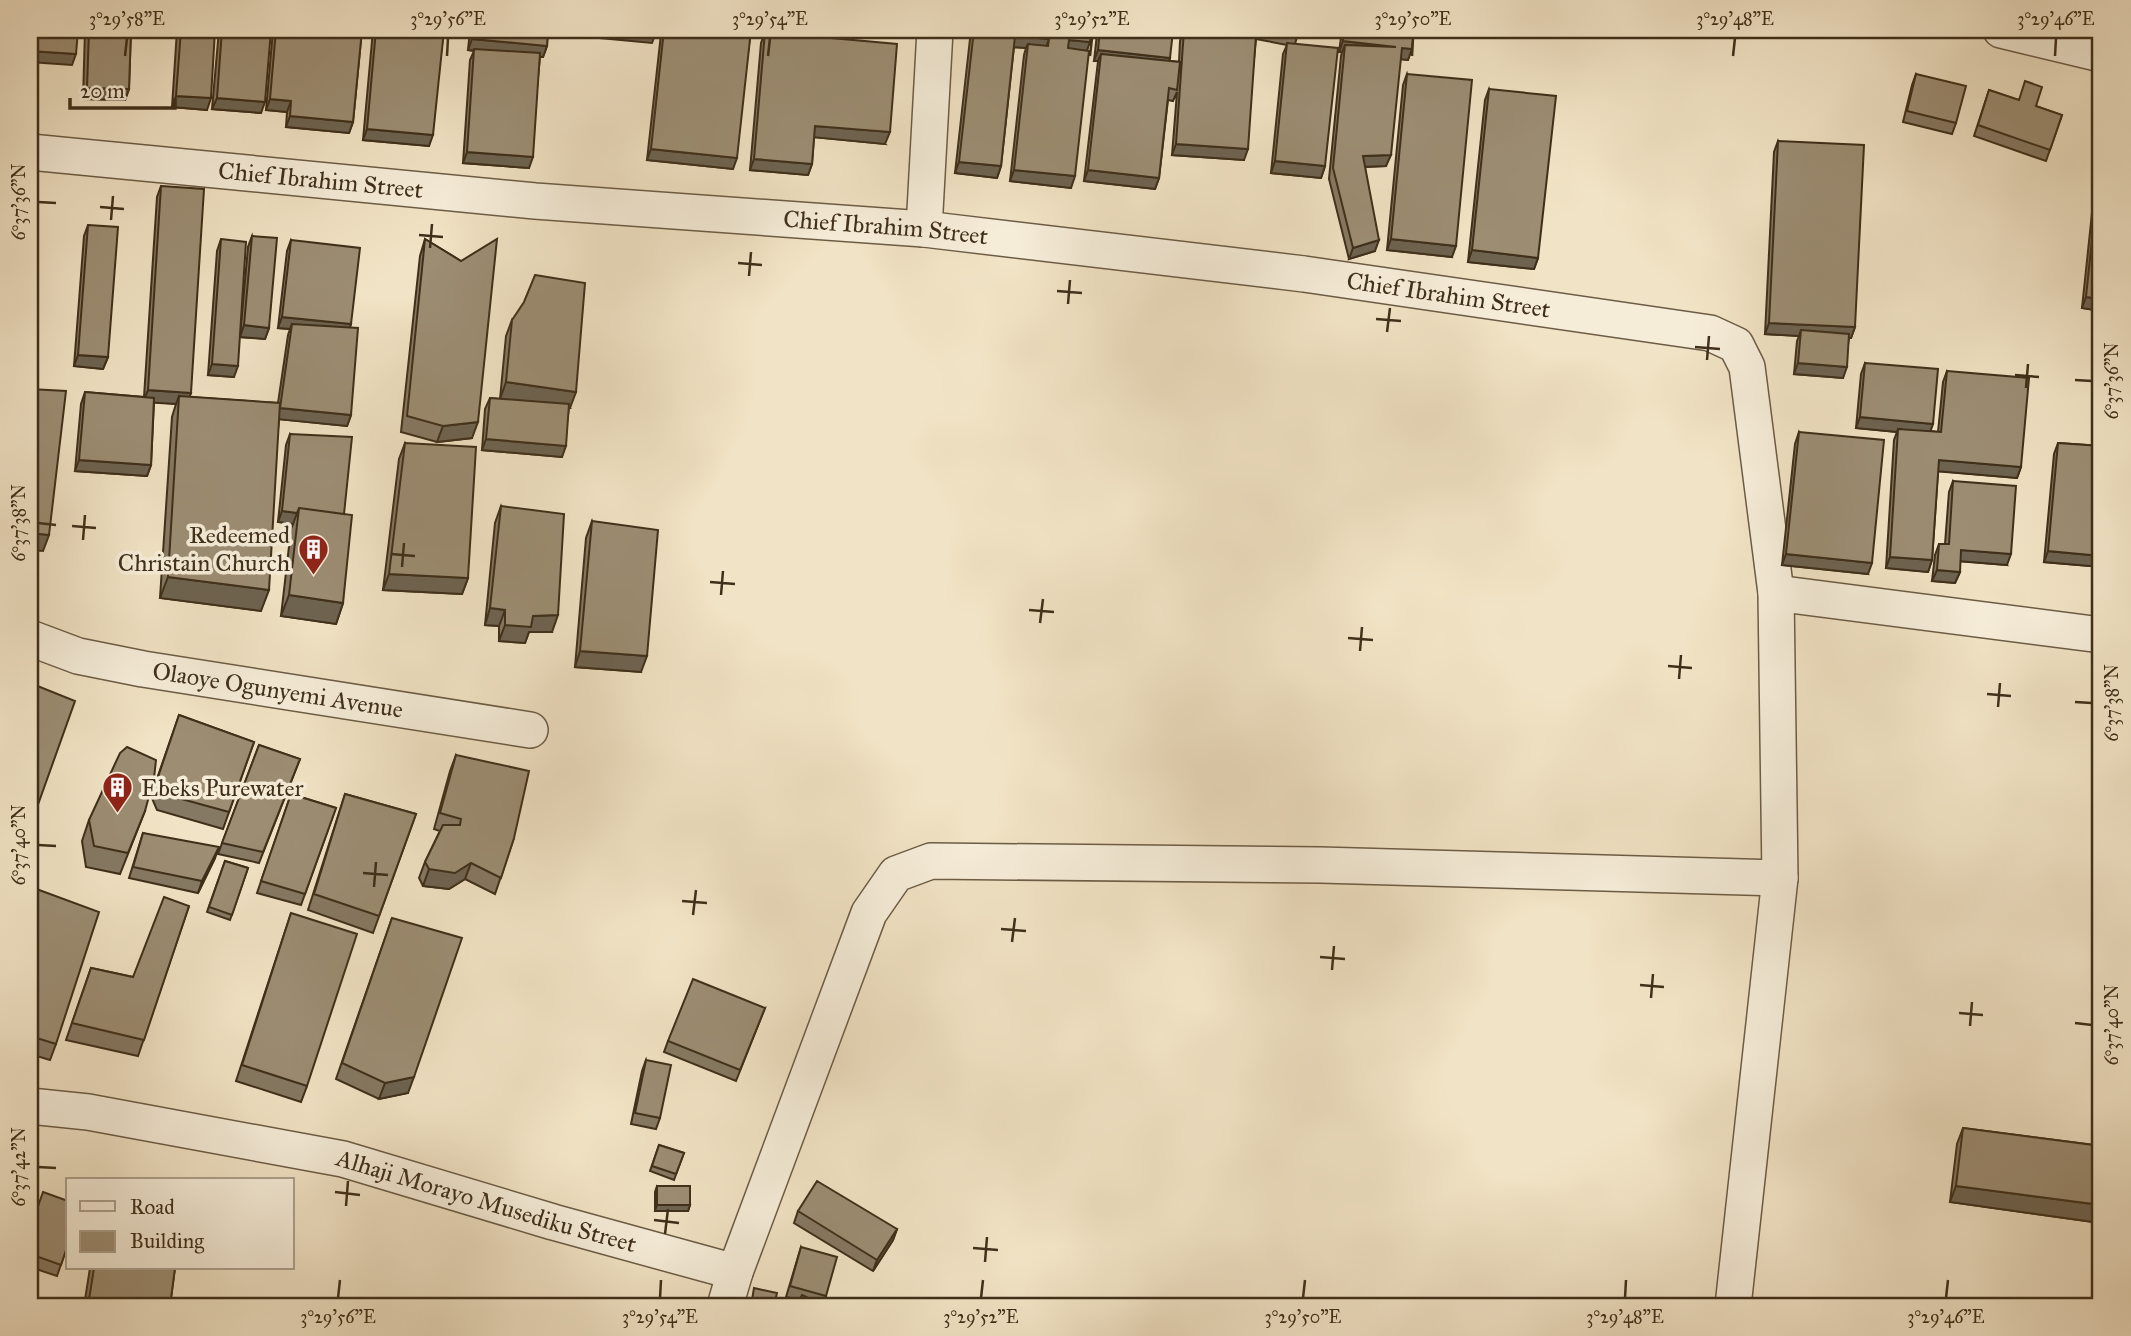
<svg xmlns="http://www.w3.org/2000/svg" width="2131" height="1336" viewBox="0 0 2131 1336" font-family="'IM FELL Great Primer',serif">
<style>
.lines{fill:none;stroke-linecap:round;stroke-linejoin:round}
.minor-casing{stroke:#6c5c45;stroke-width:38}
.minor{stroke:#f6edd9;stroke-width:35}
.wall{fill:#867963;stroke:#3f2f1a;stroke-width:2}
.shaded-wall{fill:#6d6350;stroke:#3f2f1a;stroke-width:2}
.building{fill:#9c8d73;stroke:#3f2f1a;stroke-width:2}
.ticks{fill:none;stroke:#3f2f1a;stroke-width:2.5}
.labels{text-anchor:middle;stroke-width:7;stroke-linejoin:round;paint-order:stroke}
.street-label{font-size:24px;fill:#3f2f1a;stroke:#f6edd9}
.poi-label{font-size:24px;fill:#3f2f1a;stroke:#f6edd9;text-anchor:end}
.neatline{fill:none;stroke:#3f2f1a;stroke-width:2.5}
.ticks-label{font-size:18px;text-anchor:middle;fill:#3f2f1a}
</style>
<rect width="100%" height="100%" fill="#f1e3c5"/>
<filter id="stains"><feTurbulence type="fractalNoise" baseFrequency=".00286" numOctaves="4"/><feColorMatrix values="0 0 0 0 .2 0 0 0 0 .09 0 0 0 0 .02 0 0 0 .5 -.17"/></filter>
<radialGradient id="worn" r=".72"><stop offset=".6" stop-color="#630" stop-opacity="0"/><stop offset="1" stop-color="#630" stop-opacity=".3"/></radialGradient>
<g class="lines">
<defs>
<g id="minor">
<path d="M2001,30L2101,54"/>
<path id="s1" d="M30,152L535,201L924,229L1304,274L1710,333L1736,345L1747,367L1776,593L1780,878L1733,1306"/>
<path d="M924,229L935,30"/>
<path d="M1776,593L2101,635"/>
<path id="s2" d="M30,638L78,656L143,669L530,730"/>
<path id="s3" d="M30,1106L88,1112L343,1159L553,1222L735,1272"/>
<path d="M725,1306L735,1272L869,913L896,874L931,861L1320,865L1780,878"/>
</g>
</defs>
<use href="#minor" class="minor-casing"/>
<use href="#minor" class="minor"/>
</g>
<path class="wall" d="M85,30H131L129,89L125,100L83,99Z
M177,30H215L207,110L172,107Z
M219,30H271L261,113L212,109Z
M273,30H362L353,122L349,133L286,127L287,112L266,110Z
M373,30H444L429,146L363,140Z
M470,30H548L547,46L543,57H540L529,168L463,163L470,60L474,51L468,50Z
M662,30H751L733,169L647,160L661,34Z
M971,30H1091L1087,51L1071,188L1010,181L1024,55L1026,48L1014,47L1001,166L997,178L955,173Z
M1099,30H1162L1170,58L1169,61L1179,62L1180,41L1184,30L1208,32V30H1244L1243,34L1245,35L1246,30H1299L1295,44L1325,166L1321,178L1271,173L1283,54L1287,45L1256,39L1244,160L1172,155L1177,92L1173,101L1168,100L1159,178L1155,189L1084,181L1098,61H1094L1097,34Z
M1342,30H1414L1408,60L1400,59L1386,166L1365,167L1375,251L1349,259L1329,179L1341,56L1342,52H1339Z
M1459,30H1487L1485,35Z
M765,32L885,144L814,137L812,164L808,175L750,170L761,43Z
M1407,74L1452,257L1387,250L1403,85Z
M1916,74L1956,123L1952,134L1903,122L1912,85Z
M1489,89L1538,258L1534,269L1468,262L1485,100Z
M1989,90L2062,115L2046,161L1974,136Z
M1778,141L1855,327L1851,338H1849L1843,378L1794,374L1797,341L1799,336L1765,334L1774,152Z
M2098,183L2101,311L2082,308L2094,194Z
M161,186L191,393L189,397L278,403L288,335L290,329L278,328L287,251L291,240L351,324L350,327L351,415L347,426L279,419L261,611L160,598L172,417L176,404L154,402L151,465L147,476L75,471L81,404L85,392L144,397L157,197Z
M88,225L108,357L103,369L74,366L84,236Z
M252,236L269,328L265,339L240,337L248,247Z
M221,239L234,377L208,375L217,251Z
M425,239L461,261L472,438L437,442L401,432L420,256Z
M512,320L570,408H569L562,457L482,450L485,409L490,398L500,399L506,336Z
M1865,363L1930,431L1938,432L1943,382L1947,371L2021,467L2017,478L1938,471L1932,560L1928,572L1886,568L1894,440L1897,432L1856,428L1861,374Z
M1799,432L1868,574L1782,565L1795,444Z
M290,434L344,514L343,603L336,624L281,616L291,529L293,524L278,522L286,445Z
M405,443L468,578L462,594L383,590L399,459Z
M2058,443L2101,446V567L2044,562L2054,454Z
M1953,481L2007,565L1960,561V572L1955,583L1932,581L1935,555L1939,544H1945L1949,492Z
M501,506L552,632H529L525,643L499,641V626L485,625L495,523Z
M592,521L641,672L575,667L586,538Z
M179,715L254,742L223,829L157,810L151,796Z
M259,745L300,759L259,863L218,854Z
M456,755L514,838L495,894L465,879L449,889L423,886L419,878L425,862L440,831L434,829L450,771Z
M291,794L336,808L301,905L257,893Z
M345,794L416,814L373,933L308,910Z
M145,811L120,874L86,867L82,841L89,820Z
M143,833L215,858L198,893L129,878Z
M225,861L248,868L230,920L207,912Z
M30,890L56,1044L50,1060L30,1054Z
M189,906L138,1056L66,1040L91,968L133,977Z
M291,913L307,1086L301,1102L236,1081Z
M392,918L408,1093L379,1099L336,1079Z
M765,1008L736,1081L664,1052L668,1041Z
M646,1060L660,1118L656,1129L631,1124L642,1071Z
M1963,1128L2101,1146V1223L1950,1202L1957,1144Z
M659,1145L684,1153L674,1180L650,1171Z
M657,1186L690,1205L688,1211H655V1192Z
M798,1211L897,1229L893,1240L873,1271L794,1223Z
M30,1229L68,1244L57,1276L30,1267Z
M801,1247L826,1296L823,1305L786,1297Z
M90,1268H175L170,1306H84Z"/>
<path class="shaded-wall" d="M581,30H638L656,32L652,43L579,36Z
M1210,30H1244L1241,40L1207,37Z
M1015,36L1049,39L1045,50L1028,44L1026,48L1011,47Z
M472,39L547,46L543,57L468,50Z
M1069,40L1090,42L1086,53L1065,51Z
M1343,41L1396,47L1345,45L1342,52H1339Z
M1402,48L1412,49L1408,60L1398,59Z
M1098,50L1170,58L1166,69L1101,54L1098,61H1094Z
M30,51L76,54L72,65L30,62Z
M87,88L129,89L125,100L83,99Z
M176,96L211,98L207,110L172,107Z
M217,98L265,102L261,113L212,109Z
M270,99L291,101L287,112L266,110Z
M290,116L353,122L349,133L286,127Z
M815,126L890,132L885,144L811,137Z
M367,129L433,135L429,146L363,140Z
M1176,144L1248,149L1244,160L1172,155Z
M651,149L737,158L733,169L647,160Z
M467,152L533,157L529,168L463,163Z
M1391,155L1386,166L1359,167L1363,156Z
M754,159L812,164L808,175L750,170Z
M1275,161L1325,166L1321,178L1271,173Z
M959,162L1001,166L997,178L955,173Z
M1014,170L1075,176L1071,188L1010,181Z
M1088,170L1159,178L1155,189L1084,181Z
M1391,239L1456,246L1452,257L1387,250Z
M1379,240L1375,251L1349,259L1353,248Z
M1472,250L1538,258L1534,269L1468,262Z
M2086,297L2101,299V311L2082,308Z
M282,317L351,324L347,335L292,324L290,329L278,328Z
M1769,323L1855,327L1851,338L1801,336V330L1799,336L1765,334Z
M244,325L269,328L265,339L240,337Z
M78,355L108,357L103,369L74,366Z
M1798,363L1847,367L1843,378L1794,374Z
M212,364L238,366L234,377L208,375Z
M506,382L576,392L570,408L500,399Z
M148,390L191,393L187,404L179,396L176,404L143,402Z
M280,408L351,415L347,426L276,419Z
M1860,417L1933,424L1929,435L1898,429L1897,432L1856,428Z
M478,422L472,438L437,442L443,426Z
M486,439L566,446L562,457L482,450Z
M79,460L151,465L147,476L75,471Z
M1939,460L2021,467L2017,478L1935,471Z
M282,511L297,513L293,524L278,522Z
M30,533L49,535L43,551L30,550Z
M1961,550L2011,554L2007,565L1957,561Z
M2048,551L2101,556V567L2044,562Z
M1786,554L1872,563L1868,574L1782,565Z
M1890,557L1932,560L1928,572L1886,568Z
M1937,570L1960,572L1955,583L1932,581Z
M389,574L468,578L462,594L383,590Z
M168,577L269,590L261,611L160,598Z
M289,595L343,603L336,624L281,616Z
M490,608L505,610L499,626L485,625Z
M558,615L552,632H529L525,643L499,641L505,625L533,616Z
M580,651L647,656L641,672L575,667Z
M219,847L215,858L198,893L202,881Z
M471,863L465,879L449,889L423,886L429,869Z
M414,1077L408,1093L379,1099L385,1083Z
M1956,1186L2101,1205V1223L1950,1202Z
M657,1205H690L688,1211H655Z
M897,1229L893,1240L873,1271L877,1260Z"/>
<path class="building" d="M30,30H78L76,54L30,51Z
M89,30H131L129,89L87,88Z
M181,30H215L211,98L176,96Z
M222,30H271L265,102L217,98Z
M276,30H362L353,122L290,116L291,101L270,99Z
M376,30H444L433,135L367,129Z
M473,30H548L547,46L472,39Z
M638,30H657L656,32Z
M664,30H751L737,158L651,149Z
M974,30H1091L1090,42L1069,40L1068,48L1089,51L1075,176L1014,170L1028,44L1048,46L1049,39L1015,36L1001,166L959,162Z
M1100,30H1162L1173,31L1170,58L1098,50Z
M1184,30L1256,35L1248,149L1176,144Z
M1269,30H1299L1298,35Z
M1344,30H1414L1412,49L1402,48L1391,155L1363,156L1379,240L1353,248L1333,168L1345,45L1396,47L1343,41Z
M765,32L897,44L890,132L815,126L812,164L754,159Z
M1287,43L1338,48L1325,166L1275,161Z
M474,49L540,53L533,157L467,152Z
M1101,54L1180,62L1177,90L1169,88L1159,178L1088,170Z
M1407,74L1472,80L1456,246L1391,239Z
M1916,74L1966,86L1956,123L1907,111Z
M2025,81L2042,87L2036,106L2062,115L2050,150L1978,125L1989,90L2019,100Z
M1489,89L1556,96L1538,258L1472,250Z
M1778,141L1864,145L1855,327L1769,323Z
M2098,183H2101V299L2086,297Z
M161,186L204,189L191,393L148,390Z
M88,225L118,227L108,357L78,355Z
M252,236L277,238L269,328L244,325Z
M221,239L246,242L238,366L212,364Z
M425,239L461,261L497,239L478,422L443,426L407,416Z
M291,240L360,248L351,324L282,317Z
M535,275L585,283L576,392L506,382L512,320L524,302Z
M292,324L358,328L351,415L280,408Z
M1801,330L1849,334L1847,367L1798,363Z
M1865,363L1938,369L1933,424L1860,417Z
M1947,371L2029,378L2021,467L1939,460L1932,560L1890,557L1898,429L1941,432Z
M30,389L66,391L49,535L30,533Z
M85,392L154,398L151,465L79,460Z
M179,396L280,403L269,590L168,577Z
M490,398L569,404L566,446L486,439Z
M1799,432L1884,440L1872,563L1786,554Z
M290,434L352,437L344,514L299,508L297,513L282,511Z
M405,443L476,447L468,578L389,574Z
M2058,443L2101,446V556L2048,551Z
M1953,481L2016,486L2011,554L1961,550L1960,572L1937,570L1939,544H1949Z
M501,506L564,514L558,615L533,616L531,627L505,625V610L490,608Z
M299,508L352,515L343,603L289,595Z
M592,521L658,530L647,656L580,651Z
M30,683L75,701L30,827Z
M179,715L254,742L229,812L163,794L157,780Z
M259,745L300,759L263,852L222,843Z
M127,747L156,760L154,778L145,811L128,853L94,846L89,820L120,753Z
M456,755L529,771L514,838L501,878L471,863L455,873L429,869L425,862L443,825H460L461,819L440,813Z
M291,794L336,808L305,894L261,881Z
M345,794L416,814L379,916L314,894Z
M143,833L219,847L202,881L133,867Z
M225,861L248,868L232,915L209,907Z
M31,887L99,912L56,1044L30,1036V890Z
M164,897L189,906L144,1040L72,1023L91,968L133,977Z
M291,913L357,934L307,1086L242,1065Z
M392,918L462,938L414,1077L385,1083L342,1063Z
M693,979L765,1008L740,1070L668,1041Z
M646,1060L671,1065L660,1118L635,1113Z
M1963,1128L2101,1146V1205L1956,1186Z
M659,1145L684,1153L676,1174L652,1166Z
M817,1181L897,1229L877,1260L798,1211Z
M657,1186H690V1205H657Z
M43,1192L68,1201V1244L61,1265L30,1254V1229Z
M801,1247L837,1257L826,1296L790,1286Z
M94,1268H175L170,1306H88Z
M754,1288L777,1293L774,1306H751Z
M802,1295L825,1306H796Z
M974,1298L1036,1306H973Z"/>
<path class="ticks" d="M125,56L127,38M447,56L448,38M768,56L770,38M1090,56L1092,38M1412,56L1413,38M1733,56L1735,38M2055,56L2056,38M38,202L56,203M100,207L124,209M111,220L113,196M419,235L443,237M430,248L432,224M738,263L762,265M749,276L751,252M1057,291L1082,293M1068,304L1070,280M1376,319L1401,321M1387,332L1390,308M1695,347L1720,349M1707,360L1709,336M2015,375L2039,377M2075,380L2092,381M2026,388L2028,364M38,523L56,525M72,526L96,528M83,540L85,515M391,554L415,556M402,567L404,543M710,582L735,584M721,595L723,571M1029,610L1054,612M1040,623L1043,599M1348,638L1373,640M1360,651L1362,627M1668,666L1692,668M1679,679L1681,655M1987,694L2011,696M2075,702L2092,703M1998,707L2000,683M38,845L56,846M363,873L388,875M374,887L376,862M682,901L707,903M693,915L696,890M1001,929L1026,931M1012,942L1015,918M1320,957L1345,959M1332,970L1334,946M1640,985L1664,987M1651,998L1653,974M1959,1013L1983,1015M2075,1023L2092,1025M1970,1026L1972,1002M38,1167L56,1168M335,1192L360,1195M346,1206L348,1181M654,1220L679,1223M665,1234L668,1209M973,1248L998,1250M985,1262L987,1237M338,1298L340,1280M660,1298L661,1280M981,1298L983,1280M1303,1298L1305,1280M1625,1298L1626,1280M1946,1298L1948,1280"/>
<defs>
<symbol id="building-pin" viewBox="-11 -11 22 30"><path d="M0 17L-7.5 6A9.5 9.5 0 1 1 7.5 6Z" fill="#8f2418" stroke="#f6edd9"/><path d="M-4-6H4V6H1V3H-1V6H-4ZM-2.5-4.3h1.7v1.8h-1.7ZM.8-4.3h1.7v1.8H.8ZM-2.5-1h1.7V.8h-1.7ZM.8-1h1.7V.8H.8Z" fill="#fff"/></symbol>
</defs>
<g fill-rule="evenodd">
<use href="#building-pin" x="296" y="532" width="35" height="47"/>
<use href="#building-pin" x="100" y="770" width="35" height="47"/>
</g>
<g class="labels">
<g class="street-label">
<text dy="8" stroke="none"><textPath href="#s1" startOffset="292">Chief Ibrahim Street</textPath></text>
<text dy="8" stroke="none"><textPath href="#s1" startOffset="859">Chief Ibrahim Street</textPath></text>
<text dy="8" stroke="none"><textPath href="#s1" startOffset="1426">Chief Ibrahim Street</textPath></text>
<text dy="8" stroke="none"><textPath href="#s2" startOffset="254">Olaoye Ogunyemi Avenue</textPath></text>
<text dy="8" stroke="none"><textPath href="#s3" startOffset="467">Alhaji Morayo Musediku Street</textPath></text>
</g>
<g class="poi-label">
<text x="290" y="543">Redeemed<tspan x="290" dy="28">Christain Church</tspan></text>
<text x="141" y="796" text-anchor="start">Ebeks Purewater</text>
</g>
</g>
<rect width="2131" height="1336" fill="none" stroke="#f1e3c5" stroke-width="77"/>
<rect x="66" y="1178" width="228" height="91" fill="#f6edd9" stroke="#ada18d" stroke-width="2"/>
<rect x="80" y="1201" width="35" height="10" fill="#f6edd9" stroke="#ada18d" stroke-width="2"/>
<text x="130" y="1214" font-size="21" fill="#3f2f1a">Road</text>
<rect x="80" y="1231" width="35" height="21" fill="#9c8d73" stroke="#ada18d" stroke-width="2"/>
<text x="130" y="1248" font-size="21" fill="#3f2f1a">Building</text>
<path d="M70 98v10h105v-10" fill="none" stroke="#3f2f1a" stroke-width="3.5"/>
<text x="80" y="98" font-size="21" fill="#3f2f1a" stroke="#f6edd9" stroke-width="5" paint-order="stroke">20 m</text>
<rect x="38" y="38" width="2054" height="1260" class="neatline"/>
<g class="ticks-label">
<text x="127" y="25">3°29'58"E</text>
<text x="448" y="25">3°29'56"E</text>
<text x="770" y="25">3°29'54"E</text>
<text x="1092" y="25">3°29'52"E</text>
<text x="1413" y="25">3°29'50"E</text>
<text x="1735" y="25">3°29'48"E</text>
<text x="2056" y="25">3°29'46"E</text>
<text transform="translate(19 202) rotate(-90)" y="6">6°37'36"N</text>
<text transform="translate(2112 381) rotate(-90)" y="6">6°37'36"N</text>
<text transform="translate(19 523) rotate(-90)" y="6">6°37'38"N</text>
<text transform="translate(2112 703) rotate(-90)" y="6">6°37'38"N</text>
<text transform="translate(19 845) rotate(-90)" y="6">6°37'40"N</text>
<text transform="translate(2112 1025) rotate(-90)" y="6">6°37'40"N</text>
<text transform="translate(19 1167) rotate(-90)" y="6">6°37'42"N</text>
<text x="338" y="1323">3°29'56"E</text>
<text x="660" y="1323">3°29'54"E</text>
<text x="981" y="1323">3°29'52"E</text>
<text x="1303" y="1323">3°29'50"E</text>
<text x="1625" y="1323">3°29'48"E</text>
<text x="1946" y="1323">3°29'46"E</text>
</g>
<rect width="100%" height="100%" filter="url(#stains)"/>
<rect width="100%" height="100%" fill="url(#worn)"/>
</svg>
